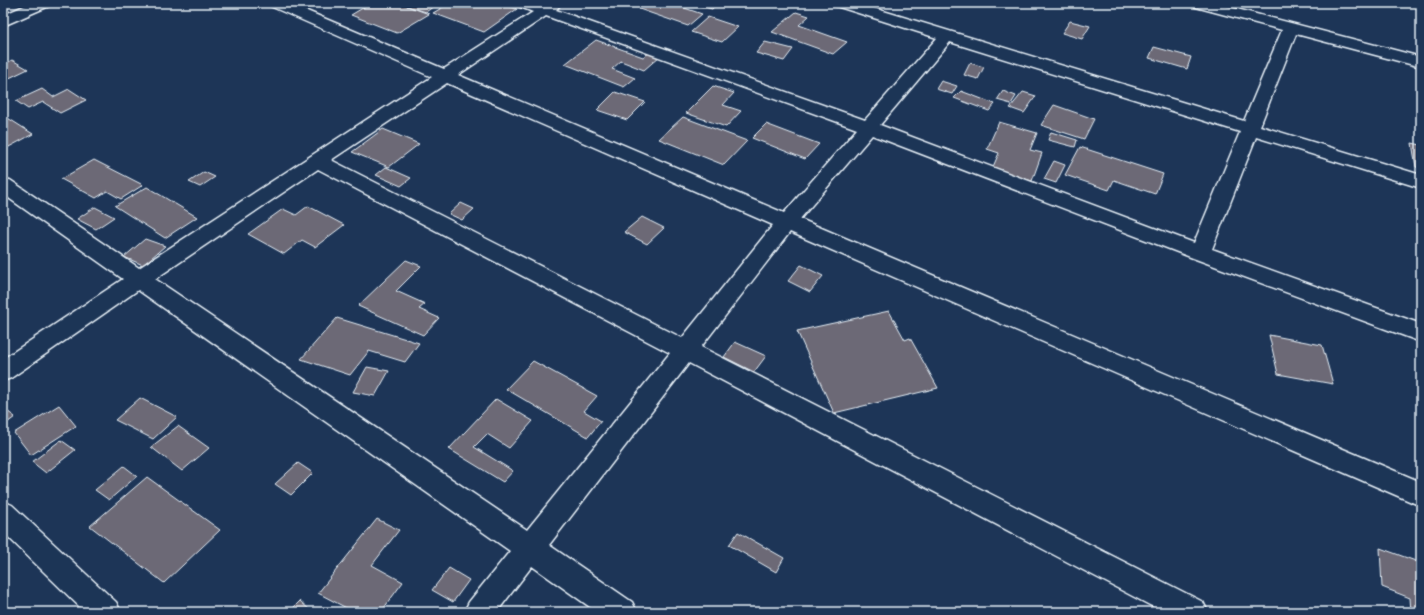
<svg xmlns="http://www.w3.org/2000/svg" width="1424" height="615" viewBox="0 0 1424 615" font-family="Mynerve,sans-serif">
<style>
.building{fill:#6c6976;stroke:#e8f1f8}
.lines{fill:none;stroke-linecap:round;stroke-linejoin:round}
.minor-casing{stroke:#e8f1f8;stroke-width:3}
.minor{fill:#1d3557;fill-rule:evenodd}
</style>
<rect width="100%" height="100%" fill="#1d3557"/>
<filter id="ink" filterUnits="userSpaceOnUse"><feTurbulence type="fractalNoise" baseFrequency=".025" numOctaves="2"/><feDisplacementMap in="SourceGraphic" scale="8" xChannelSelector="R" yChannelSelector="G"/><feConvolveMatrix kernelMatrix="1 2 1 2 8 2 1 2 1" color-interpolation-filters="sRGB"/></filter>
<g filter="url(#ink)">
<path class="building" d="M371,3H399L429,14L397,33L351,15Z
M411,3H438L426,12L407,6Z
M450,3H499L517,9L484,32L433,13Z
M647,3H670L702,14L688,26L639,9Z
M690,3H710L716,5L712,9Z
M796,12L809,16L799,25L847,42L833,54L772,32Z
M708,17L738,27L722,42L691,32Z
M1070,21L1090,26L1082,39L1062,33Z
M596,40L643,57L649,53L660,56L644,70L621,61L612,69L635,78L624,87L565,64Z
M765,42L793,49L784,61L756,53Z
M1154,47L1191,57L1187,69L1149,58Z
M12,60L28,69L3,81V65Z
M970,63L984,67L978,79L964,75Z
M941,81L957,86L952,94L936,89Z
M713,86L734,93L723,105L741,111L726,127L686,113Z
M42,89L53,97L69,89L86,100L60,113L43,102L28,109L16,101Z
M961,91L995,104L989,111L954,98Z
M1003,91L1016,96L1011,104L997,100Z
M615,92L645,102L627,120L597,110Z
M1023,92L1036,96L1024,113L1010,108Z
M1054,105L1094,119L1084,139L1041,125Z
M3,115L33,134L7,148L3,146Z
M683,117L747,141L724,165L659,139Z
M999,122L1037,133L1030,150L1042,153L1032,181L992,169L999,153L987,149Z
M766,124L819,144L805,159L752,138Z
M383,129L419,144L389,167L352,152Z
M1051,132L1077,140L1075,147L1048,140Z
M1412,143L1421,145V168L1416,167Z
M1080,147L1163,174L1155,194L1114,180L1109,190L1065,175Z
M94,160L143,185L121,199L107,191L96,198L61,179Z
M1054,161L1065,165L1056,183L1044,179Z
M386,167L411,178L401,186L376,175Z
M204,172L215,177L200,187L189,182Z
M147,187L197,217L165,238L115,206Z
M461,203L474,209L462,220L449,214Z
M308,206L344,225L315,247L302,240L284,254L248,234L283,209L296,215Z
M95,207L114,217L96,229L77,219Z
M642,217L664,228L647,244L624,232Z
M145,239L165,246L143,265L124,257Z
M406,260L421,266L396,291L425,304L419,309L439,318L423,335L358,306Z
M801,265L823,276L810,292L788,281Z
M889,311L905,340L910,338L938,388L834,413L797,331Z
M337,318L419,343L405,362L369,351L350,375L301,359Z
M1269,335L1322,345L1333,384L1278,374Z
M735,342L766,356L754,372L724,357Z
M533,361L597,396L584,411L601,421L588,437L506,389Z
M367,367L389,371L375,396L353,392Z
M140,398L177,417L153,439L115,420Z
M496,399L533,421L509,448L487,434L474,447L513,471L503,482L449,449Z
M59,405L76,426L31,455L14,433Z
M3,408L15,417L3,426Z
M178,426L209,448L182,471L151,447Z
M61,440L75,450L46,473L32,462Z
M298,463L313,473L291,495L275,484Z
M124,466L137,476L109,500L95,490Z
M147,477L220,530L164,583L90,526Z
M377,519L399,530L372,565L403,582L381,612H354L318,593Z
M738,532L784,558L776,572L729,545Z
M1380,548L1421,563V612H1411L1410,598L1382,587Z
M449,568L469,580L453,602L432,590Z
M300,601L312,612H289Z"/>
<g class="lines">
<defs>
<path id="minor" d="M31,3H51L49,6L3,26V15Z
M268,3H288L444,69L533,12L518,6L516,3H537L543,5L546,3H559L560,5L556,10L865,120L937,38L836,6L834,3H857L1244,121L1282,30L1192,6L1190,3H1214L1421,57V67L1296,34L1260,126L1421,175V188L1256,137L1212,249L1421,324V342L1193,258L872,135L800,219L1421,482V506L790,232L701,347L1203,602L1208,612H1163L689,363L549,545L632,602L637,612H597L532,566L497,612H464L469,602L510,551L138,290L11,378L3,381V359L123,279L3,194V179L10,180L139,268L432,77L270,6ZM546,16L857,129L784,213L458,75ZM950,42L1240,132L1194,243L880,125ZM447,83L773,225L682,338L331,160ZM318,169L670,353L527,530L155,279Z
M3,501L12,505L116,602L121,612H85L3,532Z"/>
</defs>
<use href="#minor" class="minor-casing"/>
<use href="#minor" class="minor"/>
</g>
</g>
<rect width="1424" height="615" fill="none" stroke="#1d3557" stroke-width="16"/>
<rect x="8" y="8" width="1408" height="599" fill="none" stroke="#e8f1f8" stroke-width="1.5" filter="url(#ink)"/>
</svg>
